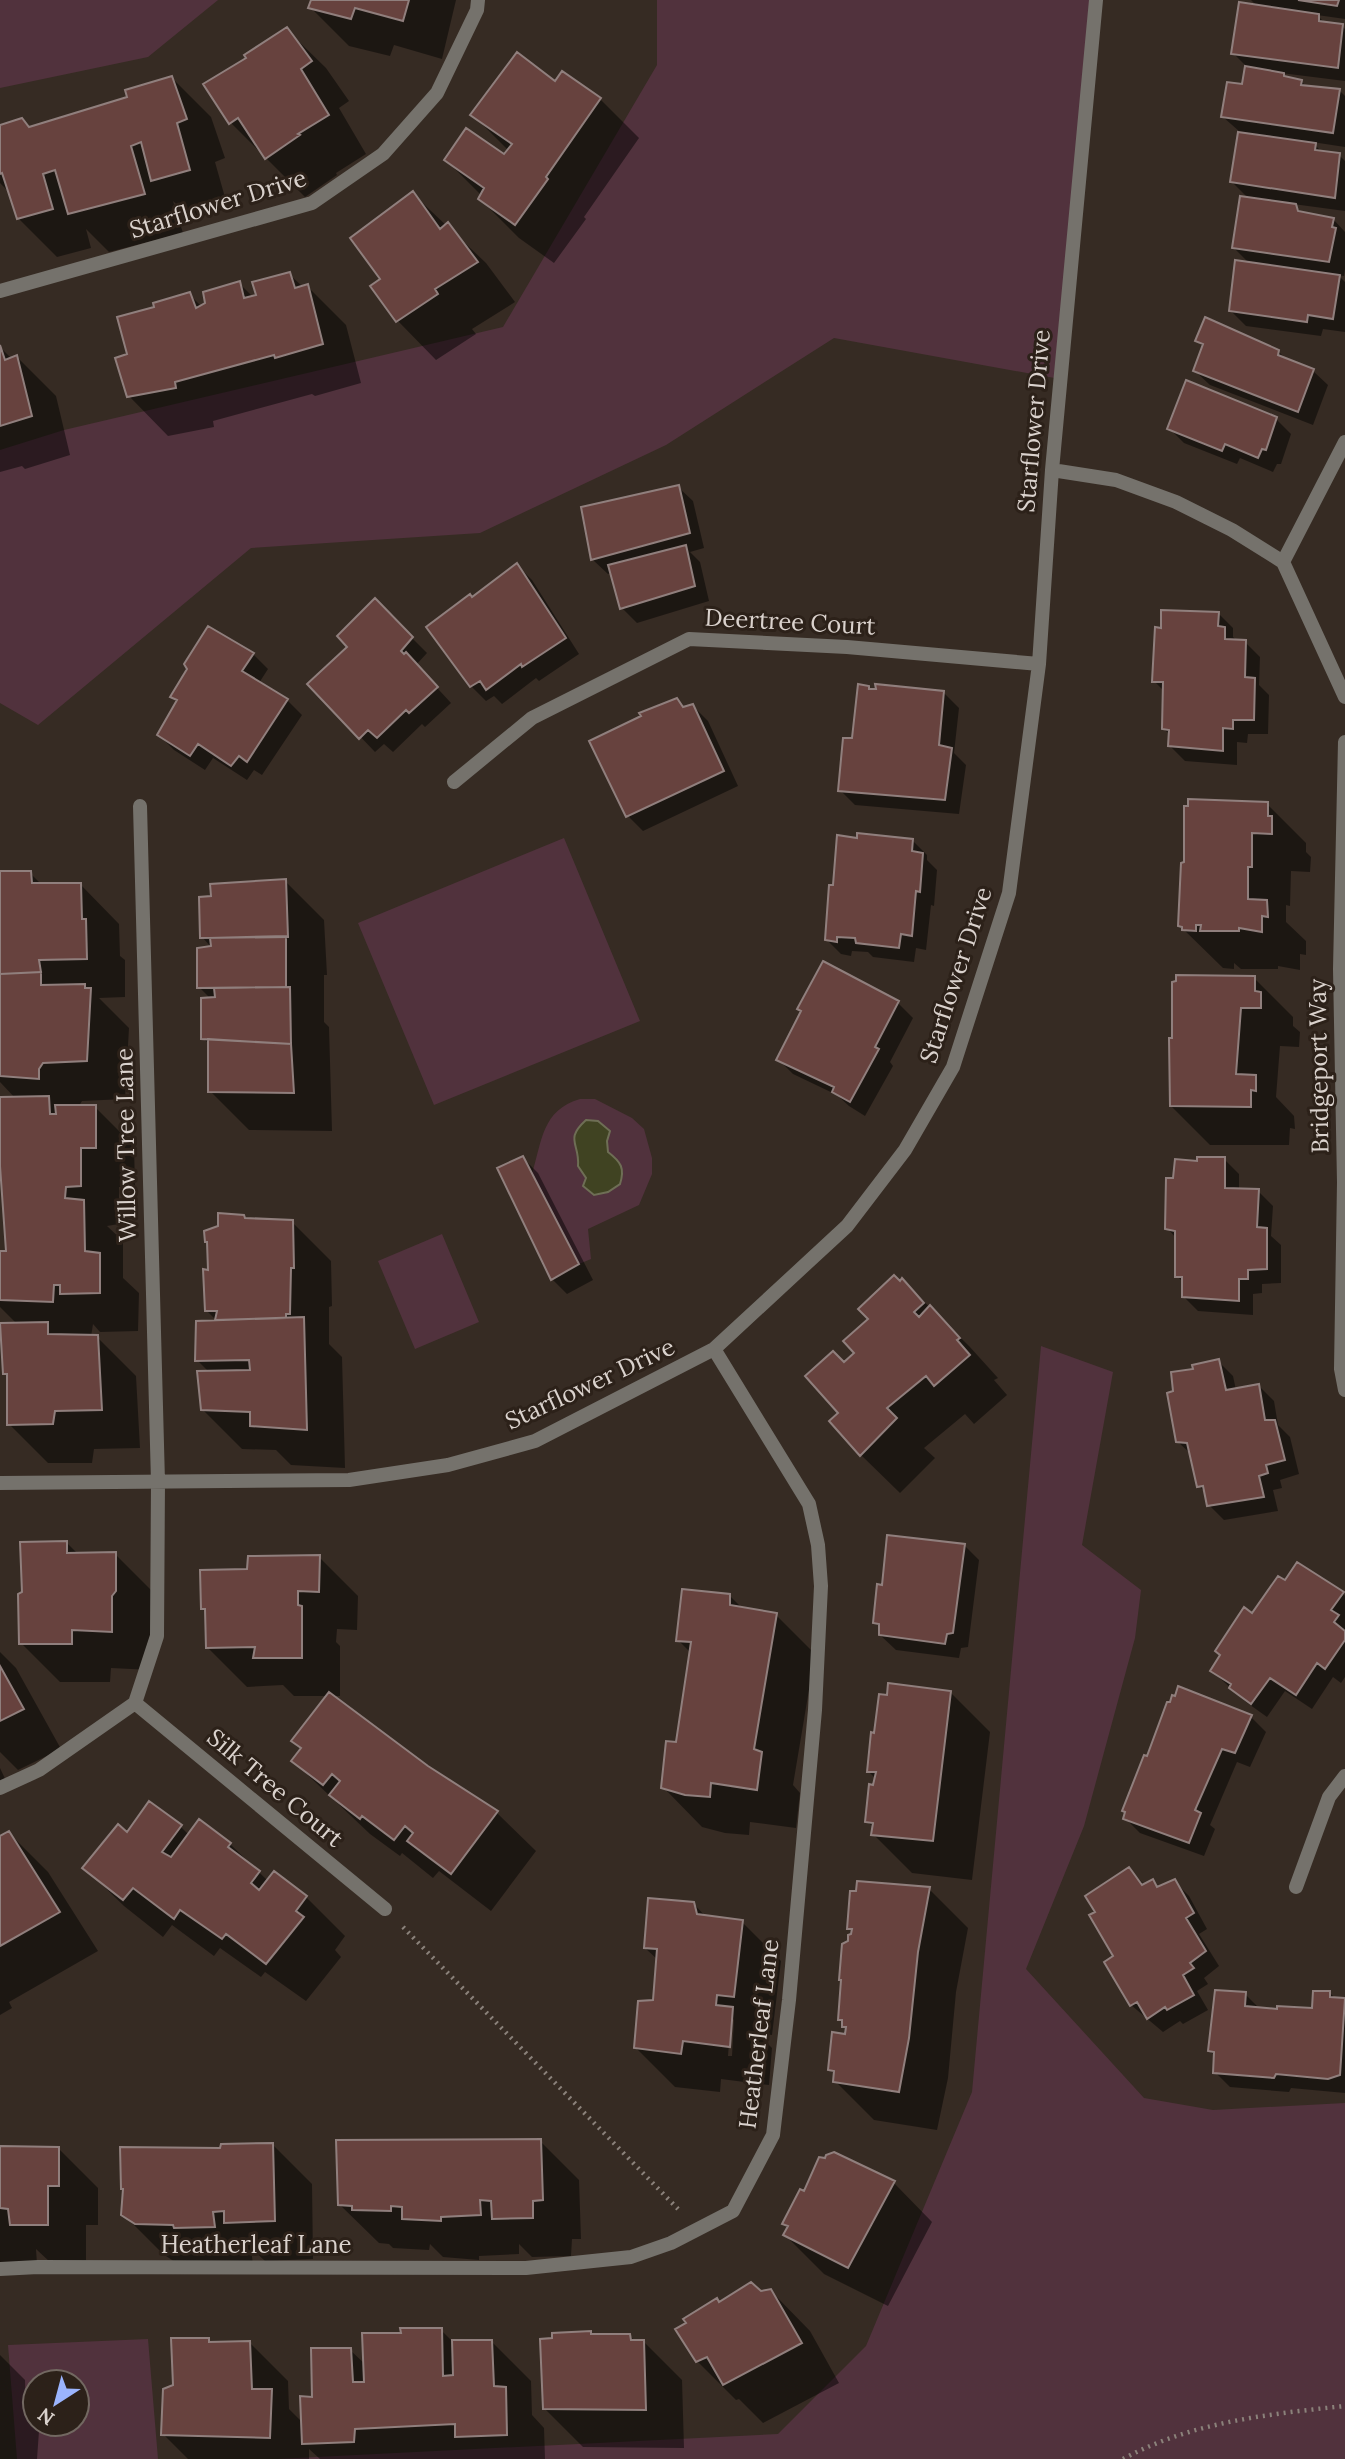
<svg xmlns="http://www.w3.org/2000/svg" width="1345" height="2459" viewBox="0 0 1345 2459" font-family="Lora,serif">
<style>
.green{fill:#51323d;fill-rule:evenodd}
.water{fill:#404322;stroke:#6e6e55;stroke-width:2}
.shadow{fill:#0007;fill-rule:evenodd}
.building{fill:#67423e;stroke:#907f7d;stroke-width:2}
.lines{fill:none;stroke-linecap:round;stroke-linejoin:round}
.path{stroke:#8b827b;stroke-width:4.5;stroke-dasharray:2 5;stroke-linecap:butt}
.minor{stroke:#75726c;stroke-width:14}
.labels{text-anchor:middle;stroke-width:6;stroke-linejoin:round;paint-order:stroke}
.street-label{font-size:24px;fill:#dad2cd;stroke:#2c2119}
</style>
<rect width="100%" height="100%" fill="#362b23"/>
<path class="green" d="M0,0H218L148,57L0,88Z
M657,0H1096L1060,379L834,338L666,445L480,533L251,548L38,725L0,703V450L64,430L503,327L657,65Z
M564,838L640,1021L434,1105L358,923Z
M580,1099H595L632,1118L644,1129L652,1158V1174L639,1205L588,1229L591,1259L579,1264L532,1174C542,1141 542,1110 580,1099Z
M442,1234L479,1322L415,1349L378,1261Z
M1041,1346L1113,1372L1082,1545L1141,1590L1135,1638L1084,1826L1026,1969L1144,2098L1213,2110L1345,2103V2459H277L778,2434L866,2346L972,2092Z
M148,2339L158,2459H17L8,2345ZM35,2382H77V2424H35Z"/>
<path class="water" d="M586,1120L598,1121L610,1131L607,1141L608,1152C621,1162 625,1168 620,1184L608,1192L594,1195L583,1186L586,1178L578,1166C580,1143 564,1140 586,1120Z"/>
<path class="shadow" d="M312,0H456L442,59L394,45L390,56L349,46L310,7Z
M1251,0H1345V19L1317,15L1326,24L1342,26L1345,29V81L1281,73L1286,78L1301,81L1307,87L1339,90L1345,96V147L1312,142L1323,153L1339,155L1345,161V211L1293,204L1303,214L1333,219L1345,232V269L1344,276L1338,275L1345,282V332L1323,329L1321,336L1246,326L1231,311L1250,264L1233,247L1249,199L1232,182L1240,132L1223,117L1243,86L1247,67L1233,53L1258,7Z
M287,30L326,68L349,101L339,108L366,154L336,173L337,175L305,197L230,122L248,58Z
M172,78L211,117L225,158L215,162L228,208L192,219L173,201L183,233L109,252L86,229L91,248L57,257L18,218L10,193L0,183V127L29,128L129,98Z
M555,83L600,99L639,138L584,217L586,219L554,263L519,238L480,199L482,196L446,160L505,156L509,151L473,115Z
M412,193L486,263L515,302L472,329L476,334L436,360L398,321L383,280Z
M289,274L303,287L307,286L346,325L361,383L315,396L312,394L213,421L214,427L168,436L129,396V355L156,308L189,294L202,307L239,283L253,297Z
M1197,341L1278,351L1288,361L1313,371L1328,385L1313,425L1210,385L1195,371L1204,347Z
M0,347L12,359L17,357L56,396L70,455L25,469L22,466L0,472Z
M1276,419L1291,434L1281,464H1277L1273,472L1240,458L1237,464L1184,443L1169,428Z
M678,487L693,501L704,548L690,552L700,562L709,601L637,623L622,608L612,573L608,574L593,560Z
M517,565L532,580L579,654L539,681L536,678L502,704L494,696L486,701L471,686L428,628L472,599Z
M375,601L427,653L416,665L451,703L425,727L422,724L393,752L384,744L375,752L310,684L349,647Z
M1218,613L1233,628V637L1237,641L1245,642L1260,657L1259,685L1269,695L1268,734H1248L1247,743L1237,742V765L1185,761L1170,746V735L1163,728L1165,692L1154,681Z
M253,654L268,669L259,683L287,700L302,715L262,775L254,770L247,780L213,758L205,770L174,750L159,735L178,702L172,696L189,669Z
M868,687L872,691L944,693L959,708L954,753L966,765L959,814L855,805L840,790Z
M677,700L685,708L693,706L708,721L738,786L643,831L628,816L591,742Z
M1267,804L1306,843V852L1311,857L1310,872L1291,871L1290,906L1286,905V922L1306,941V955L1300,954V970L1278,966V969H1241L1234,963V969L1223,968L1180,926Z
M859,840H912L927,855V860L937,870L934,906L931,905L926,950L916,948L914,962L873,957L868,952L852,951L851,956L841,954L826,939L835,887Z
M0,873H30L42,885L80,884L119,924L120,956L125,960V997L99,998L129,1028L125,1099L82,1101L79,1106L95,1107L134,1146L135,1186L119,1187V1224L107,1226L123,1241V1278L139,1293L138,1331L100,1332L93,1324L91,1337H97L136,1376L140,1448L94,1449L92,1463H48L9,1424V1377L5,1373L17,1324L0,1307V1253H8L0,1158V1099H16L0,1082Z
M285,881L324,920L327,975H324V1022L329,1027L332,1131L249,1130L210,1091V1045L203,1038L211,999L199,987L212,948L202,937Z
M1254,978L1293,1017V1026L1300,1032L1299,1047L1280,1046L1276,1097L1294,1116L1295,1129L1290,1128L1289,1145H1210L1171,1106Z
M898,1003L913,1018L890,1062L893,1066L865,1116L849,1106L837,1095L793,1074L778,1059Z
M523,1158L538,1173L593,1280L567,1294L552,1279L500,1169Z
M1224,1159L1239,1174V1190L1258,1191L1273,1206L1271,1236L1281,1245V1283L1262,1284V1293L1253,1294V1315L1198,1311L1183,1296L1184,1283L1177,1276V1239L1167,1228L1174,1180L1199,1163Z
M246,1220L292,1222L331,1261L332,1306L329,1307V1344L342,1357L345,1468L291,1465L276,1450L242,1449L203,1410L210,1373L197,1360L218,1322L207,1311L210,1272L209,1244L206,1242Z
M902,1280L969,1346L998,1378L994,1380L1007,1395L974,1424L965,1414L924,1448L935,1458L900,1493L861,1455L840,1413L844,1364L857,1353L870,1319Z
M1218,1361L1233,1376L1236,1390L1259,1386L1274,1401L1278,1425L1290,1437L1299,1474L1280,1480L1282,1488L1273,1490L1278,1511L1224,1520L1209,1505L1207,1494L1199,1486L1192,1455L1178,1442L1175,1393L1195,1371Z
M67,1543L79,1555L115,1554L154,1593L151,1670L111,1668L110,1682H60L21,1643Z
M964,1545L979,1560L968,1647L961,1648L959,1658L896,1650L880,1635L881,1628L875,1622L884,1587Z
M319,1557L358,1596L357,1630L337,1629L336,1642L340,1646V1696H332L427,1767L497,1813L536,1851L491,1911L439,1871L433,1878L402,1853L400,1856L370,1834L293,1761L302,1749L328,1696H294L283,1685L247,1687L208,1648L207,1613L202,1609L249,1571Z
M1285,1583L1343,1593L1345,1596V1677L1341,1683L1333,1677L1312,1709L1285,1691L1267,1717L1246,1702L1212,1671L1252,1615Z
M729,1595L743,1609L776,1615L815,1654L793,1785L800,1793L796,1828L750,1822L749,1835L725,1833L702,1827L663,1787L677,1744L691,1653L678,1640Z
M0,1652L16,1668L61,1749L18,1770L0,1752Z
M951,1693L990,1732L972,1880L912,1873L873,1834L874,1828L867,1821L876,1779L868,1771L876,1735Z
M1251,1717L1266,1732L1250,1767L1237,1762L1210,1825L1215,1829L1204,1856L1140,1833L1125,1818Z
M0,1768L8,1785L0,1789Z
M199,1822L230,1844L268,1881L306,1897L345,1936L335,1950L341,1957L306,2001L265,1972L261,1977L220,1948L214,1956L172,1925L163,1937L124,1906L85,1868L127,1834L180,1826L189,1835Z
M9,1833L48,1872L98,1951L9,2002L12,2008L0,2015V1838Z
M1129,1870L1145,1885L1152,1881L1159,1888L1174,1881L1189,1896L1207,1929L1199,1934L1219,1966L1204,1978L1208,1984L1197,1991L1208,2010L1183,2024L1180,2021L1163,2032L1131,2005L1097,1913Z
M929,1889L968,1928L956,1992L948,2078L937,2130L874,2120L835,2081V2075L830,2069L847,2030L839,2019L849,1942L853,1933L849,1928Z
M693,1903L706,1917L742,1922L781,1961L772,2035L757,2033L772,2048L769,2085L721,2079L720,2092L675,2087L636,2048L655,2002L658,1960L645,1948ZM731,2017L734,2020L732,2056H728Z
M1330,1993L1336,1999L1345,2000V2093L1291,2088L1289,2092L1230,2087L1215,2072L1216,2057L1210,2051L1245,1994L1260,2009H1314Z
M540,2141L579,2180L581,2239H572L571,2256L532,2257L519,2244V2254L479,2256V2260L443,2257L430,2244L429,2250L393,2248L389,2244L379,2243L339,2204Z
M273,2145L312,2184L313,2259L265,2261L251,2248L253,2265L175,2262L163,2254L123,2214L125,2191L222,2150Z
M0,2148L59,2149L98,2188V2225H86V2263H51L36,2249L37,2264L0,2262Z
M894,2183L932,2222L888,2306L824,2274L785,2235L789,2228L784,2223Z
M771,2291L810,2331L839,2383L763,2423L739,2399L736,2400L697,2361L719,2303Z
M441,2330L453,2342H492L531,2381L532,2415L544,2428L545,2459H320L309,2449V2459H188L163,2434L175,2386L208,2339L213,2344L249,2342L288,2381L289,2409L303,2423L314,2399L350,2350L365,2364L402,2335Z
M629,2335L636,2342L643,2341L682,2380L684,2448L583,2447L544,2408L593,2336Z
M0,2355L25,2380L26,2418L39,2431L37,2459H0Z"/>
<path class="building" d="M311,0H409L403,21L355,8L351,19L308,8Z
M1298,0H1339L1337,6Z
M1239,2L1319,14V21L1343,24L1338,68L1231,54Z
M287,27L312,61L301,69L329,115L298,134L300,135L265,159L238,118L229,124L203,84L246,58L244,55Z
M517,52L555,81L562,71L601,98L546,177L548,179L515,225L478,199L484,188L444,160L466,128L504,154L512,144L470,115Z
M1245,66L1284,73V76L1302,80L1301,85L1340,89L1333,133L1221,117L1227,82L1242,84Z
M172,76L187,119L177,123L190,170L151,181L141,142L131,146L145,194L68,214L55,170L43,174L53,209L17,219L2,173L0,174V125L22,118L29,127L127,97L125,90Z
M1238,132L1316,143L1315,150L1340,153L1335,198L1230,182Z
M413,191L440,229L448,222L478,262L435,289L438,294L396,322L370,286L380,279L350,238Z
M1240,196L1296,204L1298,211L1334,218L1332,227L1336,228L1329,262L1232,248Z
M1235,260L1340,275L1333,319L1308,315L1307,322L1229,311Z
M290,272L295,288L308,284L323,344L275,358L274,355L175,382L176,388L127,397L115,358L127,354L117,317L154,307L153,303L190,292L196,308L205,303L203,292L240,281L244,298L256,295L252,282Z
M1205,317L1279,350L1278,355L1314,369L1298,412L1193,371L1203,344L1195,341Z
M0,345L5,360L17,355L32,416L0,426Z
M1186,380L1277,417L1266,450L1262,449L1258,458L1225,444L1222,451L1167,429Z
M679,485L690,533L591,560L581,507Z
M686,545L695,586L620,609L608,565Z
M517,563L566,638L522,667L521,664L486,690L480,681L470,687L426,627L470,594L472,597Z
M375,598L413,637L401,651L404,654L406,652L438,687L409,713L406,710L377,738L368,730L359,739L307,684L347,647L337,636Z
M1161,610L1219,612L1218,626L1225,627V639L1246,640L1245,677L1255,678L1254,720H1233V729L1223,728V751L1168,746L1169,730L1162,729L1163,682H1152L1155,627L1161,628Z
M208,626L254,653L242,671L288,699L247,762L239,756L231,766L198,744L190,756L157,735L177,700L170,697L187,669L184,664Z
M858,684L869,686V689H876L875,684L944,691L939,745L952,748L945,800L838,791L843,738H852Z
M677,698L683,707L693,704L724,771L626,817L589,741L641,716L639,713Z
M1188,799L1268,802V816H1272V834L1252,833V867H1248V899L1267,900L1268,917L1262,916V932L1239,928V931H1200L1201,925H1196V931L1182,930V927L1178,926L1181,863L1184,862V806H1188Z
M857,833L913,839L912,851L923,853L920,892L916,891L912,936L901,934L899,948L856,943L855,938L837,937V942L825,940L829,885H833L837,835L857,838Z
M0,871H31L32,883H81L82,919H86L87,959L39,960L41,972L0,974Z
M286,879L288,937L200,938L199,897L211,896L210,884Z
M286,936V987L197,988V948L211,946L210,938Z
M823,961L899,1001L875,1047L879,1049L850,1102L832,1092L834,1087L776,1060L801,1011L797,1009Z
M41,972V985L85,984V988H91L87,1061L43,1063L39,1069V1079L0,1076V974Z
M1176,975L1255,976V991L1261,992V1008H1241L1236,1074L1256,1075V1091L1251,1090V1107L1170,1106L1169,1038H1172V982L1176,981Z
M290,987L291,1044L201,1039V998L215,997L214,988Z
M208,1039L291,1044L294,1093L208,1092Z
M49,1096L50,1114H56L55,1105H96V1148H81V1186L66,1187L65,1198L84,1200L85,1251L100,1253V1293L60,1294V1285H54L53,1302L0,1300V1251H6L0,1166V1097Z
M523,1156L579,1264L551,1280L497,1168Z
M1197,1157H1225V1188L1259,1189L1257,1227L1267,1228V1269L1248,1270V1279H1239V1301L1182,1297V1277H1175V1231L1165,1229L1166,1178H1173L1175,1159L1197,1161Z
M218,1213L244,1215L245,1218L293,1220L294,1268H291L290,1314H286V1318L215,1320L217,1311H205L203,1269L208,1270L207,1242H205L204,1231L218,1226Z
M894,1275L900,1281L902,1278L924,1303L914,1312L919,1317L930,1305L960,1338L957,1340L970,1355L934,1386L926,1376L887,1408L897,1418L860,1456L829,1421L838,1413L805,1376L833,1351L844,1362L854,1353L843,1341L868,1319L858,1309Z
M304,1317L307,1430L250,1426V1412L201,1410L197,1371L250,1370L249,1360L195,1361L196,1321Z
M48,1322V1334L98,1335L102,1410L55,1411L53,1424L7,1425V1374H3L0,1323Z
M1219,1359L1226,1390L1259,1384L1265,1420H1275L1285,1460L1266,1465L1268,1473L1259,1476L1264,1497L1207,1506L1203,1486L1197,1487L1187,1443L1176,1442L1167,1393L1173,1391L1171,1372L1193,1369L1192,1365Z
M887,1535L965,1544L953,1633L947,1634L945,1644L879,1635V1624L873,1623L877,1584L882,1585Z
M67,1541V1553L116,1552V1591L112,1596V1632L72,1630V1644H19L18,1594L22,1592L20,1542Z
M320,1555L319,1592L298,1591V1605L302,1606V1658H253L255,1647L206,1648L205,1609H201L200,1570L247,1569L248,1556Z
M1297,1562L1344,1592L1331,1610L1339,1615L1334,1622L1345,1631V1640L1325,1669L1317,1663L1296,1695L1270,1678L1251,1704L1229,1688L1231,1684L1210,1671L1220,1655L1215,1651L1244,1607L1252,1613L1278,1576L1285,1580Z
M682,1589L730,1594V1605L777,1613L754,1749L762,1752L757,1790L711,1783L710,1797L685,1795L661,1788L666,1741L676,1742L691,1642L676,1641Z
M0,1666L24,1709L0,1721Z
M888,1683L951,1691L933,1841L871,1835L873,1823L865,1822L869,1784L873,1785L876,1772H867L871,1732L874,1733L879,1694L887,1695Z
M1178,1686L1252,1715L1235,1753L1222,1749L1195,1810L1201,1813L1189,1843L1123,1819L1125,1812L1122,1811L1144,1755L1147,1756L1167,1702H1170L1172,1695L1175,1696Z
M329,1692L428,1766L498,1811L451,1874L407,1841L413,1833L405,1826L394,1840L362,1816L360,1819L329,1795L340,1781L332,1774L323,1785L291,1761L301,1748L291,1741Z
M149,1801L182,1825L162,1852L171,1857L199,1819L231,1843L228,1847L260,1871L251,1883L259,1890L274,1871L307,1896L296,1911L304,1917L266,1964L226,1934L222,1939L180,1910L174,1919L133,1888L123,1900L82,1868L118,1824L127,1832Z
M9,1831L60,1912L0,1946V1836Z
M1129,1867L1142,1885L1153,1879L1157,1887L1175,1879L1194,1913L1186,1918L1206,1951L1190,1963L1194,1968L1183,1975L1194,1995L1167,2010L1165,2007L1147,2019L1137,2002L1130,2006L1104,1962L1113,1956L1089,1915L1095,1912L1085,1896Z
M857,1881L930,1887L918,1952L909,2038L899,2092L833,2082L834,2071L828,2070L832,2032L845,2034L846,2027H842V2020H838L841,1980H839L842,1944L848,1941V1935L851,1934L852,1929H847L850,1891H856Z
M648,1898L694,1902L697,1914L743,1920L734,1997L717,1995L716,2005L733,2007L730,2047L683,2041L681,2054L634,2048L638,2001L653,2000L657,1949L644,1948Z
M1215,1990L1246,1992L1245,2006L1277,2009V2006L1312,2008L1313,1991H1330V1997L1345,1998L1340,2075L1328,2079L1276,2074L1274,2078L1213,2073L1214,2052L1208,2051Z
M541,2139L543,2200L533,2201V2218L492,2219L491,2201L480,2200L481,2215L441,2217V2221L402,2219V2207L391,2206V2211L352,2210V2206L338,2205L336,2140Z
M273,2143L275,2221L224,2223V2211L213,2212L215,2227L174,2228L173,2225L135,2224L121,2215L123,2189H121L120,2147L220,2148L221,2144Z
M0,2146L59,2147V2186H48V2225H10L8,2209L0,2208Z
M834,2152L895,2181L848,2268L783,2235L788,2226L782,2224L800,2189L804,2191L819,2157L825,2158L826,2155Z
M751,2282L761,2291L771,2289L802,2343L723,2385L707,2357L696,2362L675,2329L686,2323L683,2319L717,2298L719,2302Z
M400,2328H442L443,2376L453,2375L452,2340H492L494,2386L506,2387L507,2435L455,2437V2424L355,2429L354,2442L302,2444L300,2396L312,2397L311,2348H351L353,2382H364L362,2333H401Z
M591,2331V2334H630L631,2340H644L646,2410L543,2409L540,2339L552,2338V2333Z
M171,2338H209V2342L250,2341L252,2389H272L270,2438L161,2435L163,2389L173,2385Z"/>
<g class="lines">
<path class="path" d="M403,1927L678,2209
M1123,2459C1191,2422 1269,2414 1345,2406"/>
<path class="minor" d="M0,291L312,203L383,154L437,93L477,10L478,0
M1052,470L1116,480L1176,502L1232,530L1283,562L1345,697
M1283,562L1345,442
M1345,742L1340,969L1344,1182L1341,1369L1345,1390
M454,782L532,718L689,639L847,647L1039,664
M0,1483L349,1480L448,1465L535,1441L714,1349L847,1226L905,1150L953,1067L1009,893L1039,664L1052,470L1096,0
M135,1703L385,1909
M0,1788L39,1770L135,1703L157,1636L158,1482L140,806
M1296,1887L1329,1797L1345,1776
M0,2269L38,2267L526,2268L631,2257L671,2243L733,2211L773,2135L789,2000L815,1710L821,1586L818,1545L809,1504L714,1349"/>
</g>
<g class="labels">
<g class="street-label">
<text transform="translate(218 204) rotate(-17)" y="8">Starflower Drive</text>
<text transform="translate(1034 421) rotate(-85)" y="8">Starflower Drive</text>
<text transform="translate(790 622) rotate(3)" y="8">Deertree Court</text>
<text transform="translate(956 975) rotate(-72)" y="8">Starflower Drive</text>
<text transform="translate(1319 1066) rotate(-91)" y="8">Bridgeport Way</text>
<text transform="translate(126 1145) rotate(-91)" y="8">Willow Tree Lane</text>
<text transform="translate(590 1384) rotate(-25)" y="8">Starflower Drive</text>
<text transform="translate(275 1788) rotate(40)" y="8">Silk Tree Court</text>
<text transform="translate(759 2034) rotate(-83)" y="8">Heatherleaf Lane</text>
<text x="256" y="2253">Heatherleaf Lane</text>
</g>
</g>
<g transform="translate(56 2403) rotate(216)"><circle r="33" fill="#2c2119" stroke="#726861" stroke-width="2"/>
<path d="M0-5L12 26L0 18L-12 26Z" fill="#9bb4fd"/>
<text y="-10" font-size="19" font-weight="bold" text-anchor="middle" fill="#dad2cd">N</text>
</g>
</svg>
